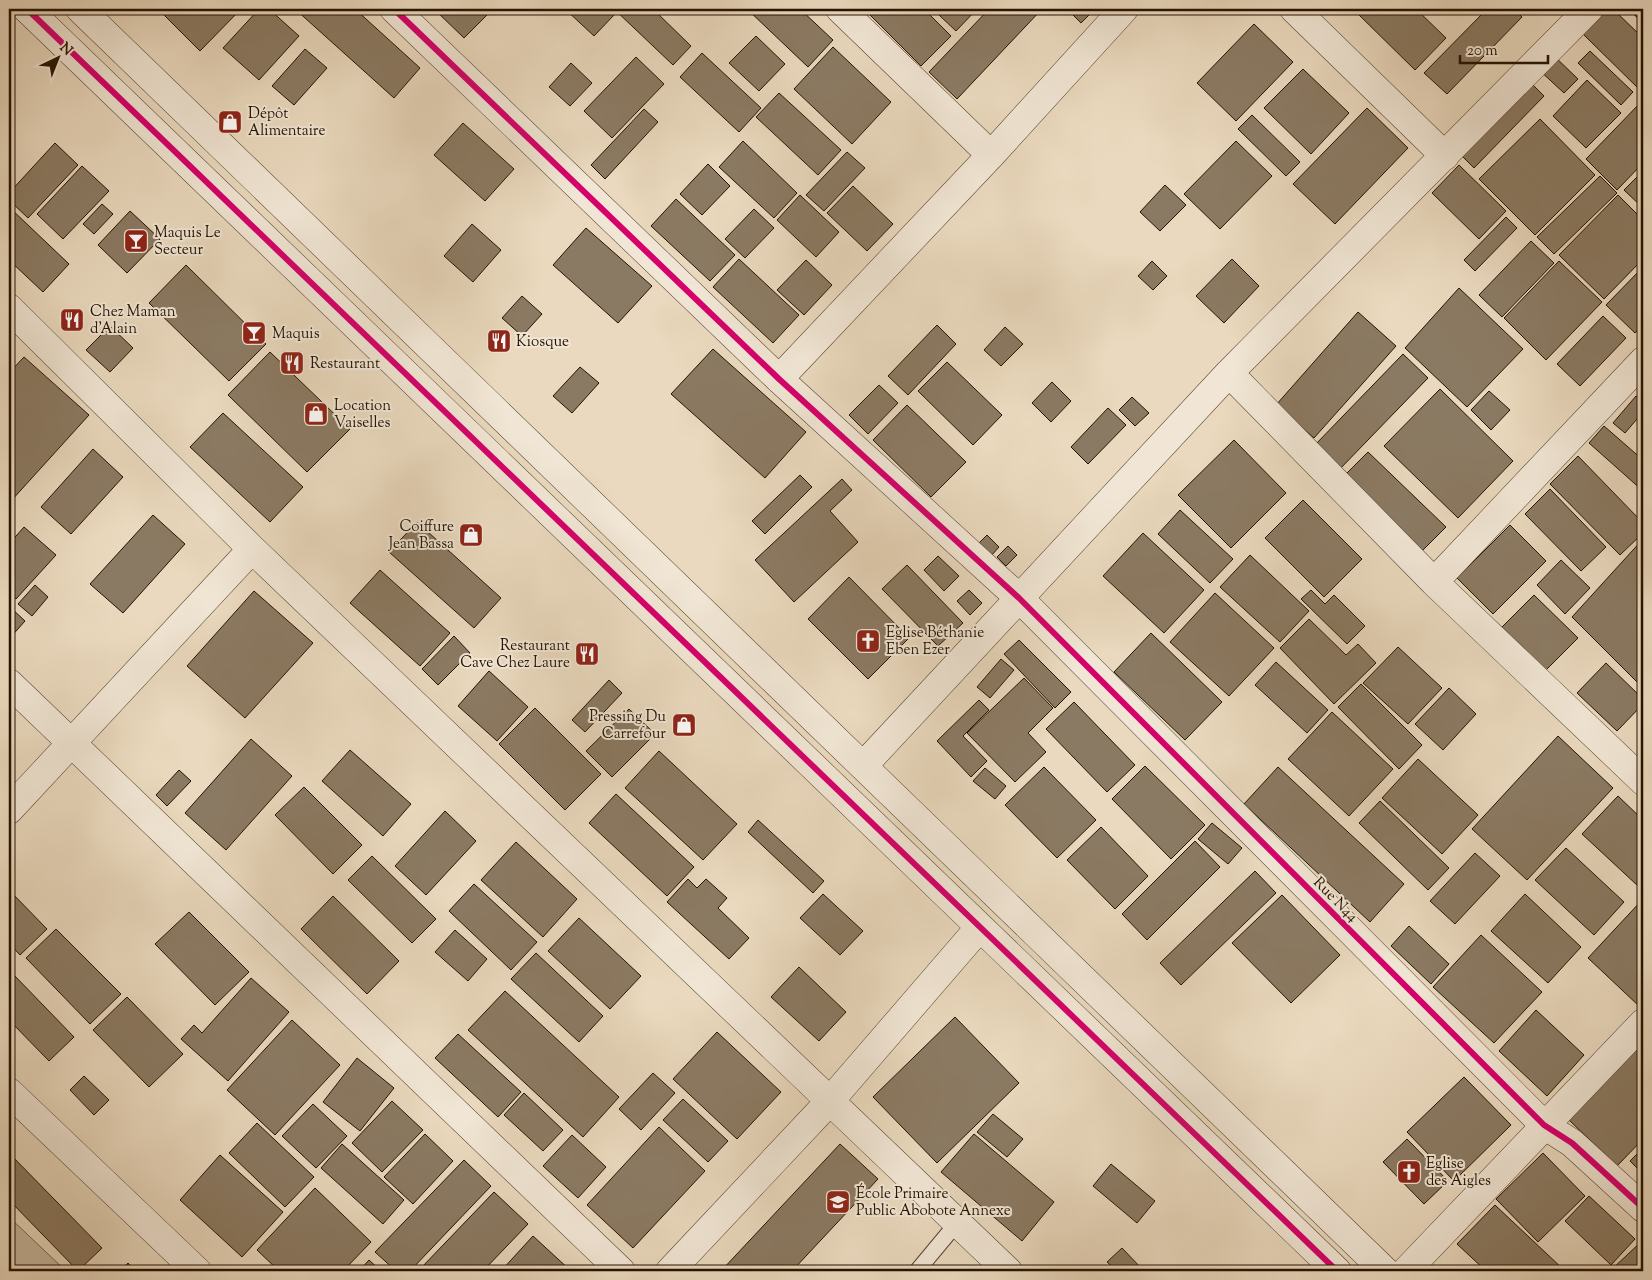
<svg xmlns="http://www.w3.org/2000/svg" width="1652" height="1280" viewBox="0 0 1652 1280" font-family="'Sorts Mill Goudy',serif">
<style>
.green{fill:#c8b79e;stroke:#76654f}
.building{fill:#8b7a63;stroke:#241300}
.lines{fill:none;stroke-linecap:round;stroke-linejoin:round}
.lane-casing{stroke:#564430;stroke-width:17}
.street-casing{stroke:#564430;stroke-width:29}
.lane{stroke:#f1e6d5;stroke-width:15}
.street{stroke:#f1e6d5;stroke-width:28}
.cycleway-casing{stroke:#f1e6d5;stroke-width:9}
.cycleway{stroke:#d6006c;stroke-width:6}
.labels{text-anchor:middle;stroke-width:4;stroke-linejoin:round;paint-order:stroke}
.poi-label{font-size:15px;fill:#241300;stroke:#f1e6d5;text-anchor:start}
.street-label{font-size:15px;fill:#241300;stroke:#f1e6d5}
</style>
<rect width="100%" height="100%" fill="#ead9be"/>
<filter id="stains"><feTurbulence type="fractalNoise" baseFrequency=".004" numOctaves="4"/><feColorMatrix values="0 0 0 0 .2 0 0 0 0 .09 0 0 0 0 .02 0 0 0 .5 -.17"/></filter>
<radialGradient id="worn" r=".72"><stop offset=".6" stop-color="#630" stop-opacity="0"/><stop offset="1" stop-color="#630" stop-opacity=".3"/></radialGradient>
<path class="green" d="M9,1217L66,1271H9Z"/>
<path class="building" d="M158,9H241L200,51Z
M259,9H269L299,36L259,80L223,48Z
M295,9H355L420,68L394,98Z
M434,9H493L464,38Z
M565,9H610L615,14L594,36Z
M614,9H653L691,46L673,65Z
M747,9H800L833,40L808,67Z
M868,9H924L951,36L921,66L866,11Z
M945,9H977L956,31L939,15Z
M989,9H1042L957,99L929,72Z
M1067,9H1095L1081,23Z
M1353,9H1416L1446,38L1415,70Z
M1487,9H1514L1522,17L1447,94L1424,73Z
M1607,9H1613L1643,38V93L1583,34Z
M1628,9H1643V23Z
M1254,24L1293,62L1236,121L1197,83Z
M756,36L785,64L759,91L729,63Z
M833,47L891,102L852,144L794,89Z
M305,49L327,68L294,105L272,86Z
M1590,51L1633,92L1621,105L1578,63Z
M702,53L761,108L739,132L680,77Z
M1552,54L1578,79L1564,93L1538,69Z
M636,57L664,84L612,138L584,111Z
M571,63L592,83L570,106L549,87Z
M1303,69L1349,113L1311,154L1264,108Z
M1528,80L1544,96L1474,168L1458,152Z
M1587,80L1621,113L1586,148L1553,116Z
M779,93L841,150L818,175L756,117Z
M1643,100V163L1617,190L1586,159Z
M1367,108L1408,148L1335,224L1293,184Z
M644,109L658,122L605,179L591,165Z
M1252,115L1300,162L1286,176L1238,129Z
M1540,119L1595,175L1535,235L1479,179Z
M463,123L514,169L485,201L434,155Z
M743,141L797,193L774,218L719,167Z
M1236,141L1272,176L1220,229L1184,194Z
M55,143L78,165L28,218L9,200V193Z
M847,152L865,168L824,211L806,195Z
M708,164L730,186L702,215L680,194Z
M1459,165L1506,211L1479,239L1432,193Z
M82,166L109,191L63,239L37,214Z
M1643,171V208L1624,190Z
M1600,176L1617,193L1554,254L1537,237Z
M1165,185L1186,205L1160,231L1140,212Z
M853,186L893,224L867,251L827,213Z
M800,195L839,232L816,257L777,220Z
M1618,195L1643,220V259L1604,299L1559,255Z
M676,199L735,255L710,281L651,226Z
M102,204L113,214L94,234L83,224Z
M9,207L69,264L43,292L9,260Z
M754,209L774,228L745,258L725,239Z
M130,211L160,239L127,273L98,245Z
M1506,217L1517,228L1475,271L1464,260Z
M472,224L501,250L473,282L444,256Z
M586,228L652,286L618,323L553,265Z
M1531,241L1554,263L1502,317L1479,295Z
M739,259L799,315L773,343L713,287Z
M1232,259L1259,286L1224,323L1196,296Z
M806,260L832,285L804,315L777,290Z
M1152,261L1167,276L1153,290L1138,276Z
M1559,261L1602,302L1546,360L1504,318Z
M186,265L266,344L229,381L149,303Z
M1643,267V324L1635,333L1606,305Z
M1459,288L1523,349L1467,407L1405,348Z
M522,296L542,314L522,336L502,318Z
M1358,312L1396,346L1314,438L1276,405Z
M1603,316L1626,338L1580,386L1557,364Z
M937,325L956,344L908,395L888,376Z
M110,326L133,348L110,372L86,350Z
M1005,327L1023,344L1001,366L984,350Z
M713,349L806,432L765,478L671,394Z
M270,352L350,429L307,472L228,395Z
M1403,354L1428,378L1337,472L1312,448Z
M24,357L89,415L11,501L9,499V373Z
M947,362L1002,415L973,445L918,391Z
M580,367L599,383L572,413L553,396Z
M1052,382L1071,401L1051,422L1032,403Z
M879,385L898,403L868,434L849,415Z
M1440,389L1513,461L1458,518L1384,446Z
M1489,391L1510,410L1491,430L1471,410Z
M1636,396L1643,402V412L1625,433L1613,423Z
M1132,397L1149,413L1135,426L1119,410Z
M907,405L966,462L931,497L873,440Z
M1108,408L1126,425L1088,464L1071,447Z
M223,413L303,487L270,522L190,447Z
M1604,426L1643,460V491L1589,443Z
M1234,440L1286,493L1231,548L1178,495Z
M93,449L123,477L71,534L41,507Z
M1368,452L1446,527L1422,551L1345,475Z
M1578,456L1643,523V533L1620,555L1550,484Z
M800,475L812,487L765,534L752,521Z
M842,479L852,490L830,511L858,542L794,602L755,560Z
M1550,489L1606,547L1581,571L1525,514Z
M1303,500L1362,559L1324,597L1265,538Z
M1180,510L1233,559L1210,583L1158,534Z
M153,515L185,544L123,613L90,584Z
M417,522L501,598L474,628L389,552Z
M1510,525L1546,561L1493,614L1457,578Z
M24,527L56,555L16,599L9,592V544Z
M1143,533L1204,590L1164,633L1103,576Z
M987,535L999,547L991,556L978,544Z
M1643,539V688L1572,617Z
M1008,546L1017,555L1006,566L997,557Z
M1250,555L1309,611L1280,642L1220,587Z
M938,556L959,576L944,591L924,570Z
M1561,560L1590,588L1565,614L1537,585Z
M907,565L963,623L938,646L882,589Z
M380,570L450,633L420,666L350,603Z
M849,577L909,638L868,679L808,619Z
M35,585L48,597L32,616L18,604Z
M969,590L982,603L970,615L957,601Z
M1311,590L1325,604L1334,595L1365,626L1347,644L1301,599Z
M254,591L313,643L245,718L187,666Z
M1215,593L1274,648L1229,696L1170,642Z
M1534,595L1578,638L1544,672L1501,628Z
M9,606L25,621L9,639Z
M1309,619L1346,655L1358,644L1376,663L1334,704L1280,648Z
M1151,633L1222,702L1185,740L1114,672Z
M454,636L470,653L438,685L422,669Z
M1019,640L1071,692L1055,708L1004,654Z
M1398,647L1442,688L1408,724L1363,683Z
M1001,659L1014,670L990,698L977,687Z
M1276,662L1328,710L1307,733L1255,685Z
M1606,663L1643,699V704L1617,731L1577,693Z
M489,671L528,707L497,741L458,706Z
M1024,678L1053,708L1028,733L1046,752L1015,782L967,733Z
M609,680L622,693L585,732L572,720Z
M1361,684L1422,745L1399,769L1338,707Z
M1449,688L1476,714L1443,750L1415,724Z
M979,700L989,710L963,736L987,761L971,777L937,741Z
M1074,702L1135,765L1107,792L1046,729Z
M535,708L601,774L565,810L499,744Z
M629,709L655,734L612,777L586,751Z
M1332,712L1393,769L1349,816L1288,759Z
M1558,736L1613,788L1527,880L1472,829Z
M251,739L292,776L226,850L185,813Z
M350,750L411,804L383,836L322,781Z
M659,751L737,824L703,860L625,788Z
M1418,759L1478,815L1442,854L1382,798Z
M1145,766L1205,825L1171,859L1112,799Z
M1044,767L1096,820L1057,858L1005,805Z
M1278,767L1404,884L1370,922L1244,804Z
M985,768L1006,786L995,799L973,781Z
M179,770L191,781L167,806L156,795Z
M304,787L362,845L333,874L275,815Z
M616,794L694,867L667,896L589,823Z
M1618,796L1643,820V881L1638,886L1582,834Z
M1380,801L1449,868L1428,890L1359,823Z
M445,811L476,841L426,895L395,866Z
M758,820L824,881L813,893L748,832Z
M1212,823L1242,848L1228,864L1198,839Z
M1101,827L1148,876L1115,909L1067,860Z
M1195,841L1220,867L1147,940L1122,914Z
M516,842L577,899L543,937L481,880Z
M1566,848L1624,902L1594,935L1535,880Z
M1475,853L1500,876L1455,924L1430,901Z
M372,856L436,919L412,943L348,880Z
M1255,871L1276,893L1181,985L1160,963Z
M688,879L697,888L706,879L727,898L718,908L749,938L729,959L667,902Z
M474,884L537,942L511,970L449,911Z
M9,890L47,929L20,955L9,943Z
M823,894L863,931L840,955L800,918Z
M1525,894L1581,947L1548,983L1491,931Z
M1282,895L1340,955L1291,1003L1232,943Z
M333,896L399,961L367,994L301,929Z
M1643,899V1001L1639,1006L1588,958Z
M189,912L249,972L215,1005L155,944Z
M579,918L641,976L610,1009L548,951Z
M1409,926L1449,964L1431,984L1391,946Z
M56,929L121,994L90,1024L26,958Z
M455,930L487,959L468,981L435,952Z
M1481,935L1542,992L1494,1043L1433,987Z
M536,953L603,1016L579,1042L511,979Z
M799,967L846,1012L819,1041L771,997Z
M13,974L74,1037L49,1061L9,1020V978Z
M251,978L289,1012L228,1081L181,1039L194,1025L202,1033Z
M505,991L619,1097L583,1137L468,1030Z
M127,997L183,1054L149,1087L93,1030Z
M1536,1010L1584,1055L1547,1096L1499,1051Z
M955,1017L1019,1083L937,1163L873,1097Z
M292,1020L340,1065L275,1135L227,1090Z
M717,1032L781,1092L737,1139L673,1079Z
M458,1034L521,1092L498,1117L435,1058Z
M1643,1042V1139L1617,1166L1569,1120Z
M357,1058L394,1088L360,1131L323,1102Z
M653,1073L675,1093L641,1130L619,1109Z
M84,1076L109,1100L94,1115L70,1090Z
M1464,1077L1511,1125L1454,1181L1407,1132Z
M524,1093L563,1130L543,1151L504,1115Z
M683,1099L728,1141L708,1162L663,1120Z
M392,1101L423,1130L382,1172L352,1143Z
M313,1104L347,1136L316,1168L282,1136Z
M993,1114L1023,1139L1007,1157L977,1132Z
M257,1123L314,1177L285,1207L229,1153Z
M659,1127L705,1171L633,1248L587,1205Z
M425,1134L453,1161L413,1204L384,1177Z
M974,1134L1054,1202L1022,1241L941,1172Z
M572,1135L606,1167L578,1198L543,1166Z
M1407,1139L1448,1181L1424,1204L1383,1162Z
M342,1144L404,1200L383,1224L321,1168Z
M840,1144L878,1179L792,1271H721Z
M1643,1148V1174L1630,1161Z
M9,1153L102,1248L78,1271L9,1200Z
M1543,1153L1585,1196L1538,1242L1496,1199Z
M220,1155L283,1212L242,1257L180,1200Z
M464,1160L491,1186L410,1271H396L375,1252Z
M1111,1164L1155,1201L1137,1223L1093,1186Z
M315,1188L371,1242L343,1271H279L257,1250Z
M494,1192L528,1224L483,1271H424L421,1268Z
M1589,1196L1635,1239L1611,1265L1565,1221Z
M1495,1205L1565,1271H1486L1457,1244Z
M533,1236L571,1271H501Z
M1643,1240V1265L1636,1271H1610Z
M1122,1248L1144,1271H1117L1107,1262Z
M369,1260L381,1271H359Z
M128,1263L136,1271H120Z"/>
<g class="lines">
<defs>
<path id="lane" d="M917,1271L957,1223"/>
<path id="street" d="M27,9L1337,1271
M80,9L1385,1271
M394,9L779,379L1019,598L1544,1125L1572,1143L1643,1208
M840,9L991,155
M1294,9L1445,156
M9,308L252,549L1008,1271
M1229,373L1434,582L1643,781
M779,379L991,155L1124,9
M1434,582L1643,361
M9,683L621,1271
M863,766L1229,373L1589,9
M9,810L252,549
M9,1092L197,1271
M670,1271L829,1102L980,927
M1406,1271L1643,1023"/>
</defs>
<use href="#lane" class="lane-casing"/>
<use href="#street" class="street-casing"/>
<use href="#lane" class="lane"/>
<use href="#street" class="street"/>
<defs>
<path id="cycleway" d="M27,9L1337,1271
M394,9L779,379L1019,598L1544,1125L1572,1143L1643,1208"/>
</defs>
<use href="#cycleway" class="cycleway-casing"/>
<use href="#cycleway" class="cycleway"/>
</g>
<defs>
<symbol id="shop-square" viewBox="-11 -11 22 22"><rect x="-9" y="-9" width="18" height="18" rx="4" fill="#8f2418" stroke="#f1e6d5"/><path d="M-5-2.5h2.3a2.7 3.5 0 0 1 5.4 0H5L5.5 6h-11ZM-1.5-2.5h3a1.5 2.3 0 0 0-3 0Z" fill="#fff"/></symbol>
<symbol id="bar-square" viewBox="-11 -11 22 22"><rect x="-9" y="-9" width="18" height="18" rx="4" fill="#8f2418" stroke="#f1e6d5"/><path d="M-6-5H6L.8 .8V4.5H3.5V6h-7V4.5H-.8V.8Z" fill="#fff"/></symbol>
<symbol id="restaurant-square" viewBox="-11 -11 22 22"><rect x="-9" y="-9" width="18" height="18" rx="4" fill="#8f2418" stroke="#f1e6d5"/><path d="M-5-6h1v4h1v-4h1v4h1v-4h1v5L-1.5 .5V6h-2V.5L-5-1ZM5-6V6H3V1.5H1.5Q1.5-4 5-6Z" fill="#fff"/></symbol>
<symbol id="church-square" viewBox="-11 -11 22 22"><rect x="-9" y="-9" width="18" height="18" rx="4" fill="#8f2418" stroke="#f1e6d5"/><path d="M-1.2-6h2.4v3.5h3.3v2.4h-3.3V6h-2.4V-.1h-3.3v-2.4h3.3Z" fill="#fff"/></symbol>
<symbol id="school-square" viewBox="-11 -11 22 22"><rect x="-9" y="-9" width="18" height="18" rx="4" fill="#8f2418" stroke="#f1e6d5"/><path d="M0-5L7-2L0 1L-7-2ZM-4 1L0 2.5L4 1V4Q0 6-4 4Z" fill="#fff"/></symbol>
</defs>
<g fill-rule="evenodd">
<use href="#shop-square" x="216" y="108" width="28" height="28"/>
<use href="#bar-square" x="122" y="227" width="28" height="28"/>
<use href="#restaurant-square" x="58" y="306" width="28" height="28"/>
<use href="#bar-square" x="240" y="319" width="28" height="28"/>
<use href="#restaurant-square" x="485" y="327" width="28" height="28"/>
<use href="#restaurant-square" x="278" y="349" width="28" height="28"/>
<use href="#shop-square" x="302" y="400" width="28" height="28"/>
<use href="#shop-square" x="457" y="521" width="28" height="28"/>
<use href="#church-square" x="854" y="627" width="28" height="28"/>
<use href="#restaurant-square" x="573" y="640" width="28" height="28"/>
<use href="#shop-square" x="670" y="711" width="28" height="28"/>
<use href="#church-square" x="1395" y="1158" width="28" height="28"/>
<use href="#school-square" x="824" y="1188" width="28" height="28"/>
</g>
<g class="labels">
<g class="poi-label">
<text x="248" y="118">Dépôt<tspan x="248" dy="17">Alimentaire</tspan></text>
<text x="154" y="237">Maquis Le<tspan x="154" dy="17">Secteur</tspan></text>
<text x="90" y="316">Chez Maman<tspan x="90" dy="17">d’Alain</tspan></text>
<text x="272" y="338">Maquis</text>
<text x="516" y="346">Kiosque</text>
<text x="310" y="368">Restaurant</text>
<text x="334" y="410">Location<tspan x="334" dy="17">Vaiselles</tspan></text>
<text x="454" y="531" text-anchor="end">Coiffure<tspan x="454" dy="17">Jean Bassa</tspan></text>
<text x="886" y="637">Eglise Béthanie<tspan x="886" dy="17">Eben Ezer</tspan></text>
<text x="570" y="650" text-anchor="end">Restaurant<tspan x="570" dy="17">Cave Chez Laure</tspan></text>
<text x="666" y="721" text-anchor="end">Pressing Du<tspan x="666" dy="17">Carrefour</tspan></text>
<text x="1426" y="1168">Eglise<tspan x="1426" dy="17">des Aigles</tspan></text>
<text x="856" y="1198">École Primaire<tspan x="856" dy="17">Public Abobote Annexe</tspan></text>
</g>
<g class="street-label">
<text transform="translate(1336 899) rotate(45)" y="5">Rue N44</text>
</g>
</g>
<rect width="1652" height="1280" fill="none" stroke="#ead9be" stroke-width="30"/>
<rect x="10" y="10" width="1632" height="1260" fill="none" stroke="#241300" stroke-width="2.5"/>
<rect x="15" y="15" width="1622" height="1250" fill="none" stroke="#241300"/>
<g transform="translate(58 58) rotate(43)" stroke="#f1e6d5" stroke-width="4" paint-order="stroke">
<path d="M0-4L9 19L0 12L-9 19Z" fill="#241300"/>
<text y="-8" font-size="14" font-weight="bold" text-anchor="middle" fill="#241300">N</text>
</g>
<path d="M1460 55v8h88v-8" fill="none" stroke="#241300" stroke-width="2.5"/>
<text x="1467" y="55" font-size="15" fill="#241300" stroke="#f1e6d5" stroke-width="4" paint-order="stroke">20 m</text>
<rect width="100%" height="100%" filter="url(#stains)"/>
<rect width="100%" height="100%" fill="url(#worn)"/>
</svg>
